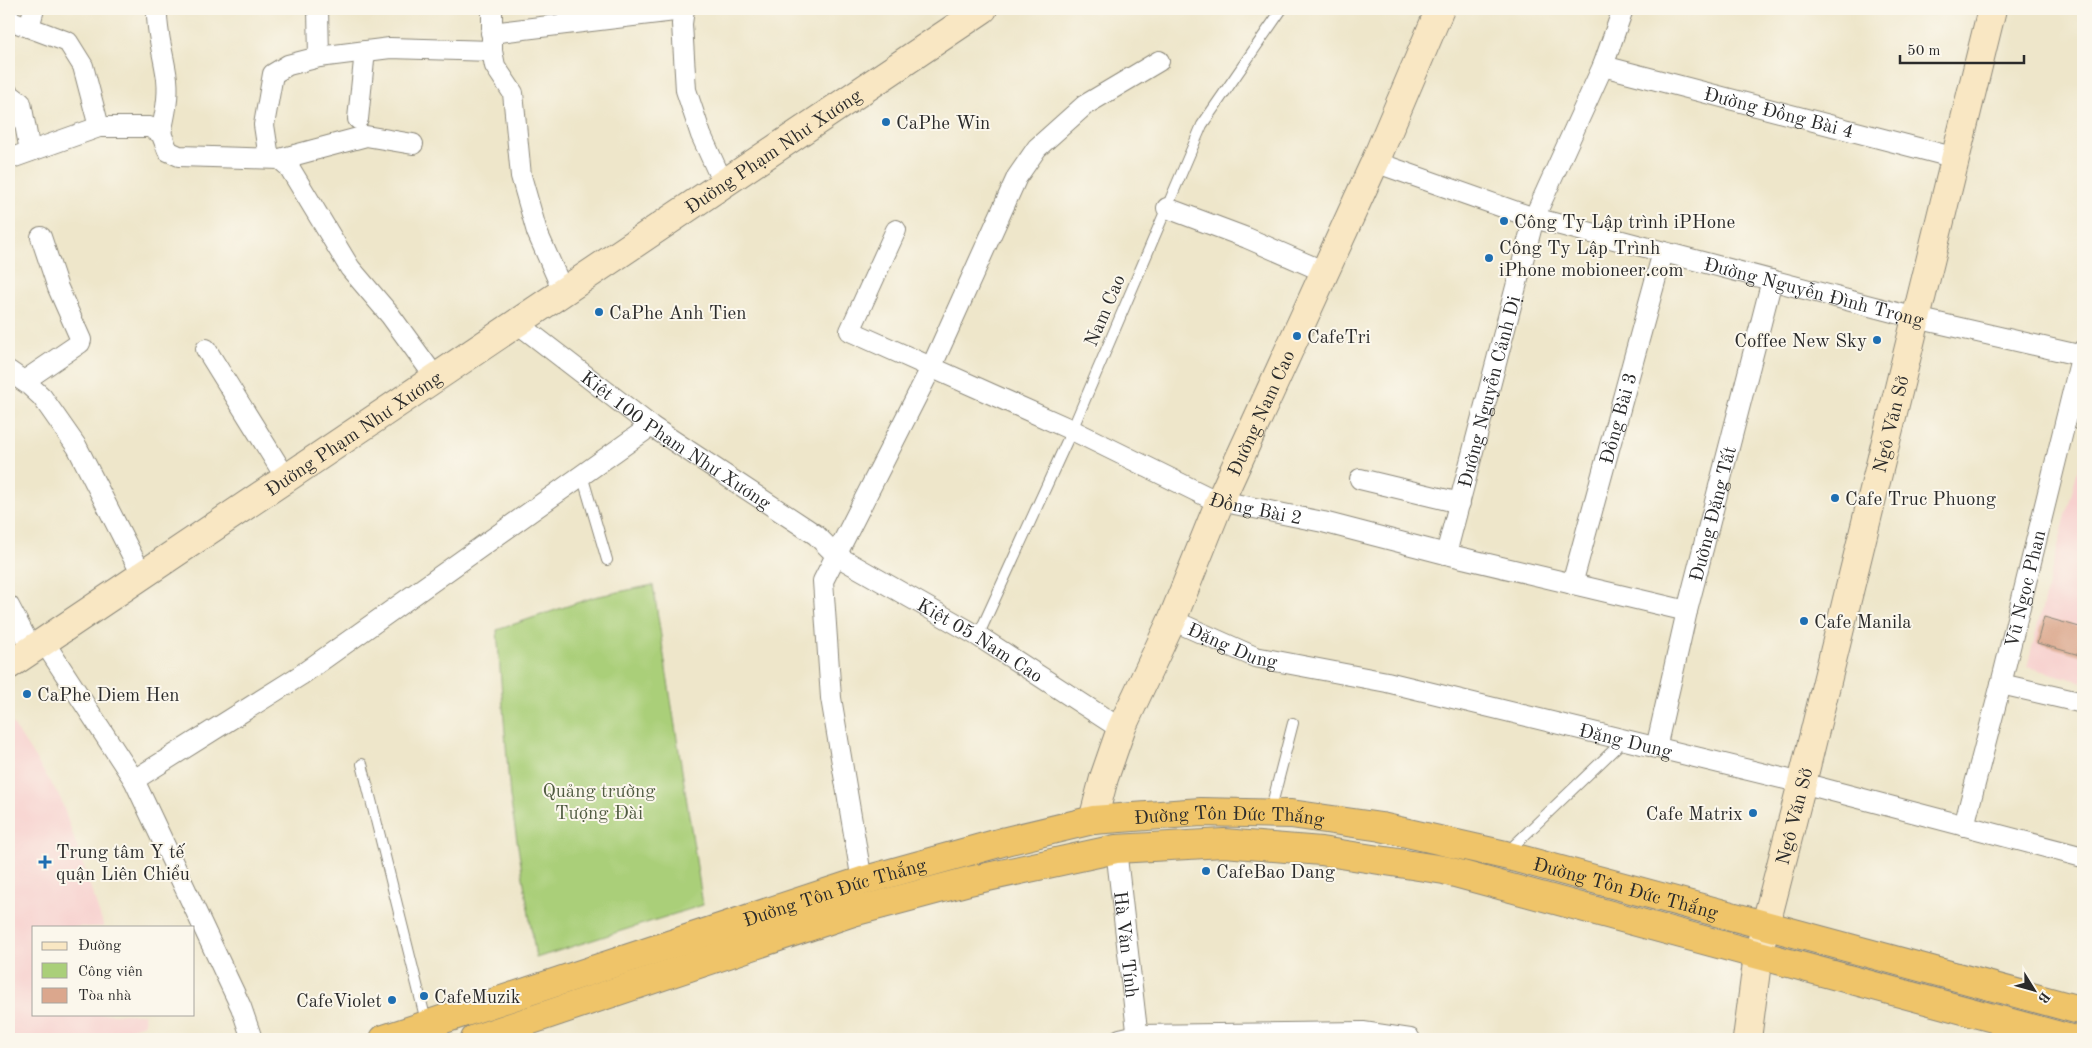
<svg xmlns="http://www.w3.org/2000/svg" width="2092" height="1048" viewBox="0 0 2092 1048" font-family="'Old Standard TT',serif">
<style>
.built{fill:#f7d0ce}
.green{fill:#aacf79;stroke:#6a7d52}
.building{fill:#dba78d}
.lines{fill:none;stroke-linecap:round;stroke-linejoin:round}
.lane-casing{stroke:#8c887a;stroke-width:12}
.street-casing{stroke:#8c887a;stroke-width:22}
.secondary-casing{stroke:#8c887a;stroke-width:30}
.highway-casing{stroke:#8c887a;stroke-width:30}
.lane{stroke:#fff;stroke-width:10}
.street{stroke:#fff;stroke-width:20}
.secondary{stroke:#f9e7c3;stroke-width:28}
.highway{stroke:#efc469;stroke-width:28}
.poi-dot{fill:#1f6fb2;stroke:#fbf7ec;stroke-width:2}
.labels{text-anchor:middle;stroke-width:4;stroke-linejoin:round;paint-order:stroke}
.street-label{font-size:19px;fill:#2b2b2b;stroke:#fbf7ec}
.poi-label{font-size:19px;fill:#2b2b2b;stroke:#fbf7ec;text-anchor:start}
.park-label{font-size:19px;fill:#515c42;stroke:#fbf7ec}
</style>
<rect width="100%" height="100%" fill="#fbf7ec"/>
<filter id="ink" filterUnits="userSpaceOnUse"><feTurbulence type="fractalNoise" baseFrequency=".02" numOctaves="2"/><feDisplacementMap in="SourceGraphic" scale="10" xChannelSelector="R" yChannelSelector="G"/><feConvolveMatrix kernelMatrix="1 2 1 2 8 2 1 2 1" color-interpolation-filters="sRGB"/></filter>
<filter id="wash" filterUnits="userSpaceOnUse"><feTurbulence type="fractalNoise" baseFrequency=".0096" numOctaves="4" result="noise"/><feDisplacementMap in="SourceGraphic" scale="20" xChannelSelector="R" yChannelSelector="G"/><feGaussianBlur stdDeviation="1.12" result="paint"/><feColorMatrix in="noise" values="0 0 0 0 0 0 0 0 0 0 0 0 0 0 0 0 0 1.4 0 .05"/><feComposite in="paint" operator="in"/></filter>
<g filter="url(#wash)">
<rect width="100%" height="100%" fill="#eee6ca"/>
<path class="built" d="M2083,449V682L2027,667Z
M9,718L60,797L104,927H34V1014H144L145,1024L95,1039H9Z"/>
<path class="green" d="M653,585L703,905L536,958L510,797L497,630L594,597Z"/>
<g id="blocks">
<path class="building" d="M2044,617L2083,628V656L2037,643Z"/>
</g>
</g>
<g filter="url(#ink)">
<use href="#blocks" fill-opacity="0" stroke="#8c887a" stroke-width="1"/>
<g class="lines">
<defs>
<path id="lane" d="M582,475L607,560
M978,636L1072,430L1202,125L1282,9
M362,764L427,1025
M1270,812L1293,723
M1506,853L1624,740"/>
<g id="street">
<path d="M157,9C156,33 164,55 167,79C169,97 165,115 161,133"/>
<path d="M318,9L319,57"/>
<path d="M492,9V51L495,66L513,93L521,176L537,232L563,291"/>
<path d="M684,9L682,24L686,90L701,135L723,183"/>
<path d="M9,20L68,42L83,66L99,127H149L161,133L168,151L179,156L280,159L289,167L350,268L390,315L435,377"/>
<path d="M29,27L34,9"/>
<path d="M491,33L683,10"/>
<path id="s1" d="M1603,66L1956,158"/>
<path d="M9,94L21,103L30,151"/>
<path d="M358,119L365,51"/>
<path d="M269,158L264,125L273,74L288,65L319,57L390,48L492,51"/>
<path d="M9,159L99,127"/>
<path d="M280,159L366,136L413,144"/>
<path id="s2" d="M1375,162L1534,218L1916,318L2083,356"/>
<path d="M1167,208L1247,238L1325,272"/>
<path id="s3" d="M896,230L850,331L1072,430L1206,496L1220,501L1323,522L1446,554L1687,611"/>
<path id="s4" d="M516,322L651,426L816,535L837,556L978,636L1121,729"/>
<path d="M206,349L286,478"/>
<path d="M9,371L29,385L42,397L77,447L142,575"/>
<path d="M24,381L80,343L81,340L58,288L41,237"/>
<path d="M1360,479L1460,503"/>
<path id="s5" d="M1446,554L1534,218L1603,66L1623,9"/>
<path id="s6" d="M1572,584L1663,252"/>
<path d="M9,606L32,650"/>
<path id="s7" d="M1172,620L1255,657L1387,682L1802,783L2083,857"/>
<path d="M44,642L134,780L241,1007L252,1039"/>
<path d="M2001,684L2083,703"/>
<path id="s8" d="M1656,748L1687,611L1772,280"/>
<path d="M134,780L301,675L651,426"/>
<path id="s9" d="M1964,826L2001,684L2083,350"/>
<path id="s10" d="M1116,849L1138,1039"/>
<path d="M862,881L831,698L823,581L931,368L1017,177L1037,148L1085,105L1159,61"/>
<path d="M1120,1039L1137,1035L1363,1032L1410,1039"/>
</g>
<g id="secondary">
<path id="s11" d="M9,665L983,9"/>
<path id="s12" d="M1093,820L1104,778L1121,729L1172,620L1220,501L1375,162L1440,9"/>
<path id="s13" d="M1747,1039L1758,955L1802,783L1992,9"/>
</g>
<g id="highway">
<path id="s14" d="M384,1039L862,881L1006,841L1093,820L1201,812L1291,814L1381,827L1505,855L2083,1011"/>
<path d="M475,1039L853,912L969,881L1116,849L1224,843L1321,851L1444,870L2071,1039"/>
</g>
</defs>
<use href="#lane" class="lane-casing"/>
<use href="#street" class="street-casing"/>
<use href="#secondary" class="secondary-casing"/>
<use href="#highway" class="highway-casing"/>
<use href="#lane" class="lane"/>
<use href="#street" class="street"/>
<use href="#secondary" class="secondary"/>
<use href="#highway" class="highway"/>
</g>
</g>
<g class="poi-dot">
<circle cx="886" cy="122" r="5"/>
<circle cx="1504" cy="221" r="5"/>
<circle cx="1489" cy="258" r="5"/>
<circle cx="599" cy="312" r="5"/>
<circle cx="1297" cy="336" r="5"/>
<circle cx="1877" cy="340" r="5"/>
<circle cx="1835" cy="498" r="5"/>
<circle cx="1804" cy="621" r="5"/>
<circle cx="27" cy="694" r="5"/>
<circle cx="1753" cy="813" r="5"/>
<path d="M42.5 854.5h5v5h5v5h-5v5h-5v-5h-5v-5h5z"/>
<circle cx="1206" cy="871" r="5"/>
<circle cx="424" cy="996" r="5"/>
<circle cx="392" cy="1000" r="5"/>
</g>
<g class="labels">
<g class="street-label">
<text dy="7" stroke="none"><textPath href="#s1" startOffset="182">Đường Đồng Bài 4</textPath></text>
<text dy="7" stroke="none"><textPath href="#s11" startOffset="921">Đường Phạm Như Xương</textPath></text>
<text dy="7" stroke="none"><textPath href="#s2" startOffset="458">Đường Nguyễn Đình Trọng</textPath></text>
<text transform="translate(1104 310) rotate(-67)" y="7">Nam Cao</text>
<text dy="7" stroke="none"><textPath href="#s5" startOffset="168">Đường Nguyễn Cảnh Dị</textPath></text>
<text dy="7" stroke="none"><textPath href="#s12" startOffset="441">Đường Nam Cao</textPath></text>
<text dy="7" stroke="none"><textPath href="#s6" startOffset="172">Đồng Bài 3</textPath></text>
<text dy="7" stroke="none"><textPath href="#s13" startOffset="632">Ngô Văn Sở</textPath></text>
<text dy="7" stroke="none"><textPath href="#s11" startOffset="415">Đường Phạm Như Xương</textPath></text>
<text dy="7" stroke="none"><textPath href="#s4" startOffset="199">Kiệt 100 Phạm Như Xương</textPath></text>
<text dy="7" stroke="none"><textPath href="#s3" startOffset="555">Đồng Bài 2</textPath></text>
<text dy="7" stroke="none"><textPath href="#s8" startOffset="241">Đường Đặng Tất</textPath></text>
<text dy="7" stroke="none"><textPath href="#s9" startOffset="245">Vũ Ngọc Phan</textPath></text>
<text dy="7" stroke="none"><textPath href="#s4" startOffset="564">Kiệt 05 Nam Cao</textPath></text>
<text dy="7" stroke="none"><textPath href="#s7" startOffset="66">Đặng Dung</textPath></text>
<text dy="7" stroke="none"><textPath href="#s7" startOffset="471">Đặng Dung</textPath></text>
<text dy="7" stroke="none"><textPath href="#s13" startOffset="228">Ngô Văn Sở</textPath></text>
<text dy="7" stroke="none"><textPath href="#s14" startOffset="879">Đường Tôn Đức Thắng</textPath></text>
<text dy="7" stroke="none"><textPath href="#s14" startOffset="1284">Đường Tôn Đức Thắng</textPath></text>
<text dy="7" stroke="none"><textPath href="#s14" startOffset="474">Đường Tôn Đức Thắng</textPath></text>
<text dy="7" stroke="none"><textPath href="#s10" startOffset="96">Hà Văn Tính</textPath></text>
</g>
<g class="poi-label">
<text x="896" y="129">CaPhe Win</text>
<text x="1514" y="228">Công Ty Lập trình iPHone</text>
<text x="1499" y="254">Công Ty Lập Trình<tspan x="1499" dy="22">iPhone mobioneer.com</tspan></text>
<text x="609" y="319">CaPhe Anh Tien</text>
<text x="1307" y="343">CafeTri</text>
<text x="1867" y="347" text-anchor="end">Coffee New Sky</text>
<text x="1845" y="505">Cafe Truc Phuong</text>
<text x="1814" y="628">Cafe Manila</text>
<text x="37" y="701">CaPhe Diem Hen</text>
<text x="1743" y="820" text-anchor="end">Cafe Matrix</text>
<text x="56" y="858">Trung tâm Y tế<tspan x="56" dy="22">quận Liên Chiểu</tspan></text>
<text x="1216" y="878">CafeBao Dang</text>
<text x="434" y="1003">CafeMuzik</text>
<text x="382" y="1007" text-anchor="end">CafeViolet</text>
</g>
<g class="park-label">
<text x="599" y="797">Quảng trường<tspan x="599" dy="22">Tượng Đài</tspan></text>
</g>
</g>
<rect width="2092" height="1048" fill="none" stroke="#fbf7ec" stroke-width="30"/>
<rect x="32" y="926" width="162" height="90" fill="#fbf7ec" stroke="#a8a59f"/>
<rect x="42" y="942" width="25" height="8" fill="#f9e7c3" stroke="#a8a59f"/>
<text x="78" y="950" font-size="15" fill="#2b2b2b">Đường</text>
<rect x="42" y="963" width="25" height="15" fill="#aacf79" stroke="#a8a59f"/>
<text x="78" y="976" font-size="15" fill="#2b2b2b">Công viên</text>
<rect x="42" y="988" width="25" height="15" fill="#dba78d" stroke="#a8a59f"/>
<text x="78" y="1000" font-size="15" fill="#2b2b2b">Tòa nhà</text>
<g transform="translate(2034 990) rotate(127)" stroke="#fbf7ec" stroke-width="4" paint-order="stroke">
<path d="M0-4L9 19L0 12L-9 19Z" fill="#2b2b2b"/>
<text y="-8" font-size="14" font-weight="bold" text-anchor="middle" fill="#2b2b2b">B</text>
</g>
<path d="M1900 55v8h124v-8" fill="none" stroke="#2b2b2b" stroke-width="2.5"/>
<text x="1907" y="55" font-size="15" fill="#2b2b2b" stroke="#fbf7ec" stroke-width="4" paint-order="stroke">50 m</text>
</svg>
